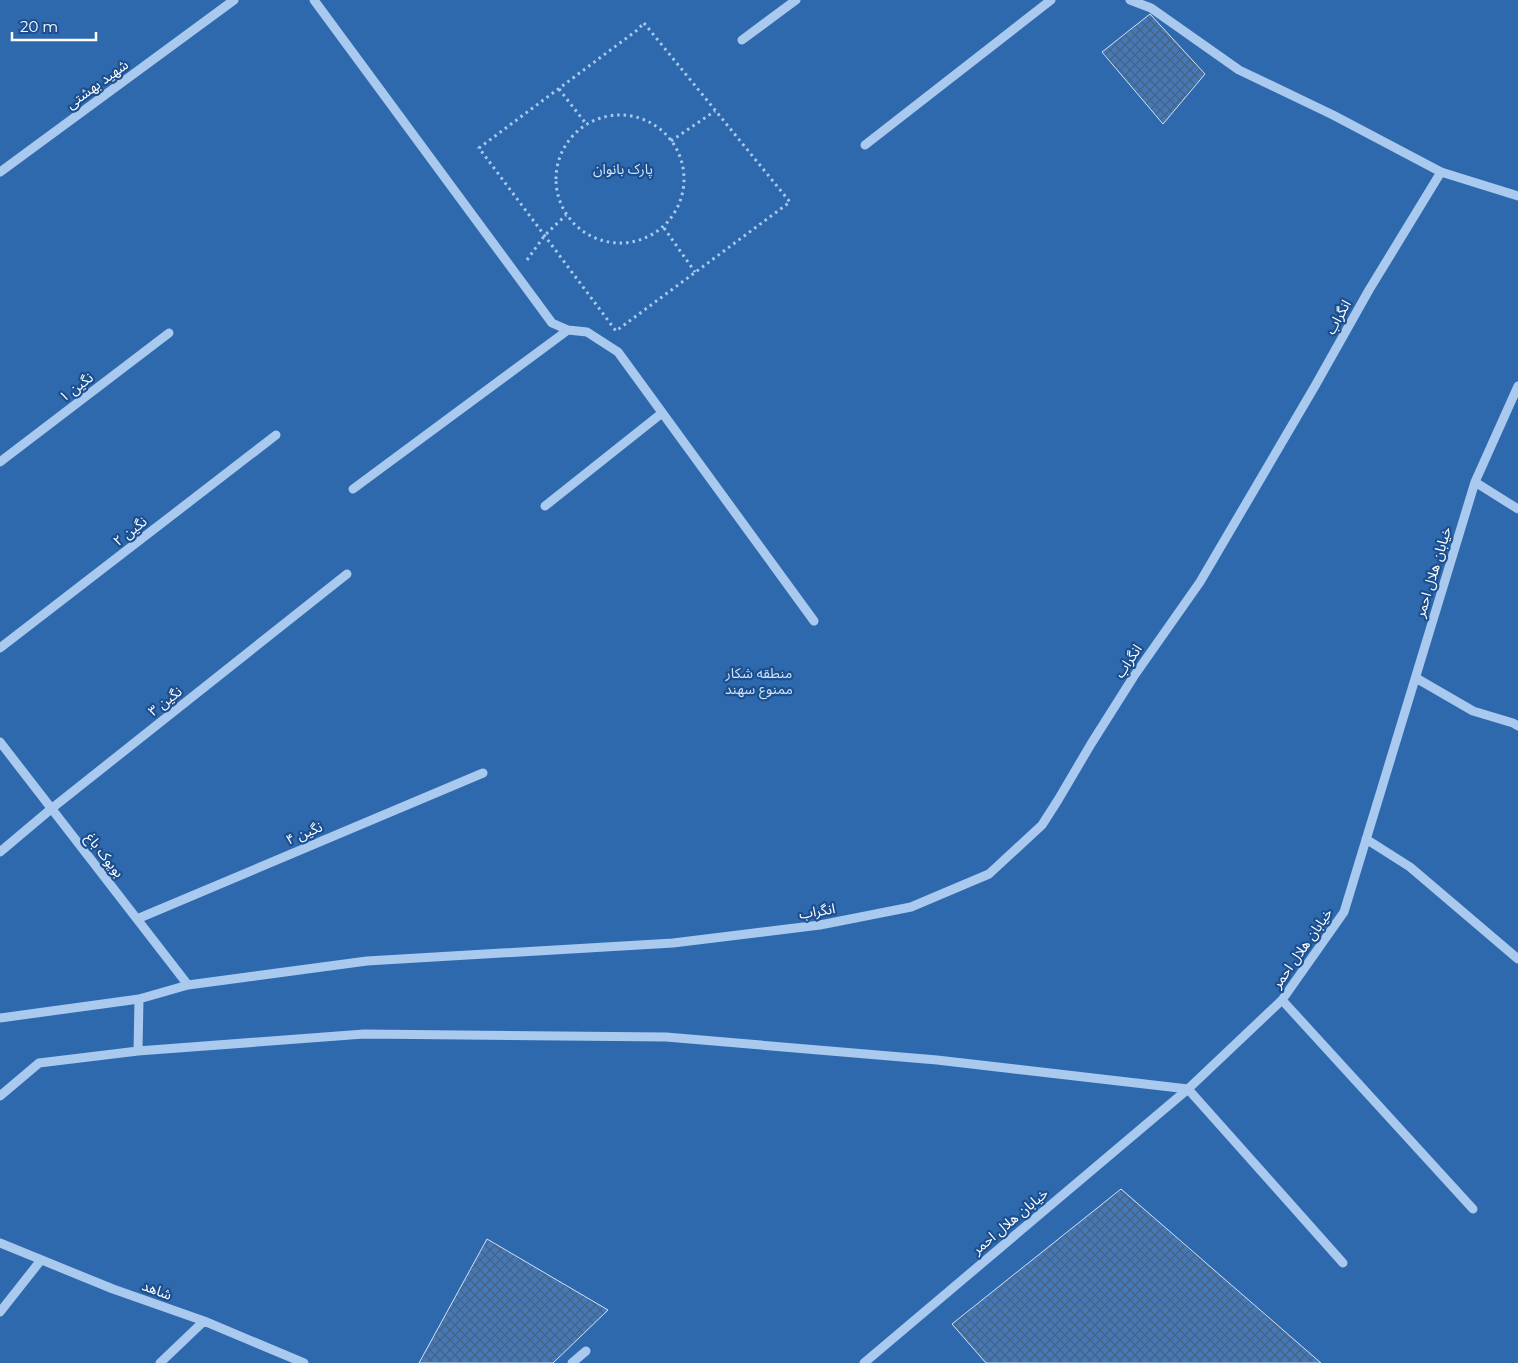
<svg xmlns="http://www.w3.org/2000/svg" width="1518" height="1363" viewBox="0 0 1518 1363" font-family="Montserrat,'Noto Sans Arabic',sans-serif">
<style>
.park{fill:#2e69ad}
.building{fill:url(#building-cross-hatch);stroke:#cfe3fa}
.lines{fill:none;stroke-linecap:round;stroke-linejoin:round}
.path{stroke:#a9c9ee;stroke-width:3;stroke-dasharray:2.5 4;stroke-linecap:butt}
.minor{stroke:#a9c9ee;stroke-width:9}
.labels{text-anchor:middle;stroke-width:4.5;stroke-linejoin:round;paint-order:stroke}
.street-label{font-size:14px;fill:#fff;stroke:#1b4f8f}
.park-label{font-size:14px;fill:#cfe3fa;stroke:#1b4f8f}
</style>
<defs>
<pattern id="building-cross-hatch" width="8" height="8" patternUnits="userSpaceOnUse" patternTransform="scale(1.25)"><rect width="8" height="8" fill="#4478b7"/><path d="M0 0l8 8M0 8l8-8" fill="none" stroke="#486282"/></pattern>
</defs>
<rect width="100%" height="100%" fill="#1b4f8f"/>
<path class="park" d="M0,0H1518V1363H0Z"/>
<path class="building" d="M1150,14L1205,74L1163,124L1102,52Z
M1121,1189L1321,1363H986L952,1324Z
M487,1239L608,1310L553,1363H419Z"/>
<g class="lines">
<path class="path" d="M644,23L790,202L616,331L479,148L636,31Z
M559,89L587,125
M556 179a64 64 0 1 1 128 0a64 64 0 1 1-128 0Z
M671,141L715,111
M664,228L695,272
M527,260L545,235L566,215"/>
<path class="minor" d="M314,0L552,323L568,330L587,332L618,352L814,621
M1130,0L1151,8L1239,70L1333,115L1441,172L1518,196
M742,40L796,0
M865,145L1051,0
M0,172L234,0
M0,462L169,333
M1475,482L1518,509
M353,489L568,330
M545,506L662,413
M0,648L276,435
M1416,678L1473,711L1513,723L1518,726
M0,742L188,985
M1366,839L1410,867L1518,959
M0,852L51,809L347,574
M137,919L483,773
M1282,1000L1473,1209
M0,1018L139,999L188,985L367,961L673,943L820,925L911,907L989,874L1042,825L1058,800L1091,744L1134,676L1200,582L1315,386L1369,290L1441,172
M138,1051L139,999
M0,1096L39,1063L138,1051L364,1034L666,1037L937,1060L1188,1089L1343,1263
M0,1243L113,1289L204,1321L304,1363
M0,1312L41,1260
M160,1363L204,1321
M572,1363L586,1351
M864,1363L1188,1089L1282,1000L1344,912L1475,482L1518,386"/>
</g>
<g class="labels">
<g class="street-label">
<text transform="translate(97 84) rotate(-36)" y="5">شهید بهشتی</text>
<text transform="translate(1338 317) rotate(-61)" y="5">انگراب</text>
<text transform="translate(76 387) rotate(-37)" y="5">نگین ۱</text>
<text transform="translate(130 531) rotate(-38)" y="5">نگین ۲</text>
<text transform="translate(1433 572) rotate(-73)" y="5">خیابان هلال احمر</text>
<text transform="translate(1128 661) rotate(-56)" y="5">انگراب</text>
<text transform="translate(165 701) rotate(-38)" y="5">نگین ۳</text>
<text transform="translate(304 833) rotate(-23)" y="5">نگین ۴</text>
<text transform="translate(105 855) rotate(52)" y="5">بویوک باغ</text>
<text transform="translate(817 911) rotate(-9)" y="5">انگراب</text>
<text transform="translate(1302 948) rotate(-55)" y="5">خیابان هلال احمر</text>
<text transform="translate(1010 1221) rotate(-40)" y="5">خیابان هلال احمر</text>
<text transform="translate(157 1290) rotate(20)" y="5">شاهد</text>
</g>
<g class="park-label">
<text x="623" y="174">پارک بانوان</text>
<text x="759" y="678">منطقه شکار<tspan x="759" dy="16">ممنوع سهند</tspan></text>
</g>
</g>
<path d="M12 32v8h84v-8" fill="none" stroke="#ffffff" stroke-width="2.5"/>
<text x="20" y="32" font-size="15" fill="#ffffff" stroke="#1b4f8f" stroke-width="4" paint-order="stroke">20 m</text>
</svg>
